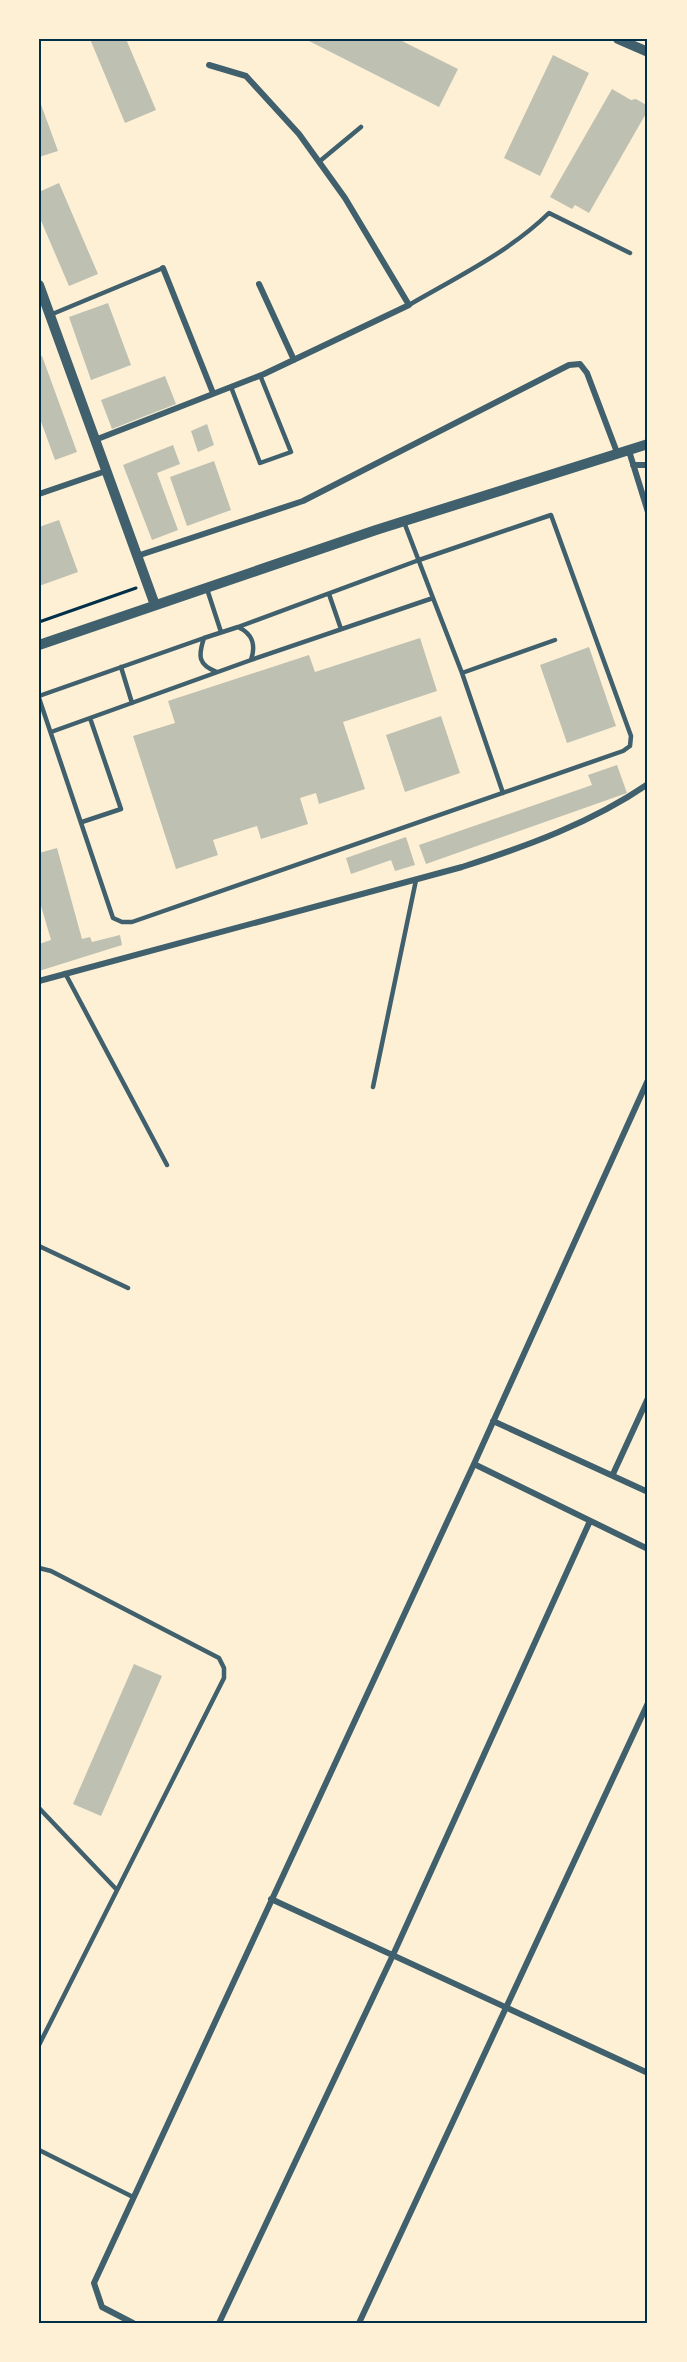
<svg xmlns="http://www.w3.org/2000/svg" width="687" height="2362" viewBox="0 0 687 2362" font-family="'Source Sans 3',sans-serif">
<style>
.building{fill:#bec0b2}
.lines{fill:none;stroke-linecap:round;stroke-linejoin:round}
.path{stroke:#003049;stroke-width:3}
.service{stroke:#3f606c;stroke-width:4.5}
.minor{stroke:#3f606c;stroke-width:6}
.tertiary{stroke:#3f606c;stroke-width:10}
.neatline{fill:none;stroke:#003049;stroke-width:2}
</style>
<rect width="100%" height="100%" fill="#fdf0d5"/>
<path class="building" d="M90,39H126L156,110L125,123Z
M310,39H398L458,69L439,107L309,41Z
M553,55L589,73L540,176L504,158Z
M612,89L631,100L636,99L648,106V110L589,213L575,205L572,209L550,197Z
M39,99L58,151L39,157Z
M59,183L98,274L69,286L39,216V192Z
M108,303L131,365L91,380L69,317Z
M42,356L77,452L55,460L39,416V357Z
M165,376L176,404L112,429L101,400Z
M207,424L214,445L198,452L191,431Z
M173,445L180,464L157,473L178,530L152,540L123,465Z
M214,461L231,510L187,526L170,477Z
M59,520L78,572L39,586V527Z
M420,638L437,691L343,722L365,789L319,804L316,793L300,798L308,824L261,839L257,826L213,840L218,855L176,869L133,736L175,723L168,701L309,655L315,672Z
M589,647L616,726L567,743L540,665Z
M441,716L460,773L405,792L386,735Z
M617,765L627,793L426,864L419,845L592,785L588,775Z
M406,837L415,865L395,871L391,860L351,874L346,858Z
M57,848L82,939L90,937L92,942L120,935L122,945L39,971V944L51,940L39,899V853Z
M134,1664L162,1676L101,1816L73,1804Z"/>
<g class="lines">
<path class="path" d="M39,622L136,588"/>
<path class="service" d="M320,161L361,127
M409,305C457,277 509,252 549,213L630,253
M50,315L163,268
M231,387L260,463L291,452L260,375
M207,589L221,632
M329,594L341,629
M433,598L462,673L503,793
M121,667L132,703
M217,672C198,665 198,656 204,638L238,627C253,634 256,645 251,660
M462,673L555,640
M39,696L204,638
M39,698L113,918L122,922H132L623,751L630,746L631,736L551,515L419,560L238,627
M51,732L90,718
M82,822L121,809L90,718L251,660L433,598L404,522
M65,973L167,1165
M373,1087L416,880
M39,1246L128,1288
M39,1568L51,1571L219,1658L224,1668V1678L39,2045
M39,1808L117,1890
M39,2150L133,2197"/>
<path class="minor" d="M163,268L213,393
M259,284L294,360
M95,440L264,374L409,305L345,198L299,134L246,76L209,65
M629,451L648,512
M633,465H648
M39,494L106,471
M137,556L303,501L569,365L580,364L587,373L618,455
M39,981L462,867C527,846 591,823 648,784
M493,1421L648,1492
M474,1464L648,1549
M613,1474L648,1398
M271,1899L648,2073
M133,2323L102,2307L94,2283L474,1464L648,1080
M219,2323L393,1955L590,1521
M359,2323L648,1703"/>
<path class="tertiary" d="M618,39L648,52
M39,285L155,605
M39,645L376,530L648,444"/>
</g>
<rect width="687" height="2362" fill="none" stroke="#fdf0d5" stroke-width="81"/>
<rect x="40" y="40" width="606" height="2282" class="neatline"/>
</svg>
